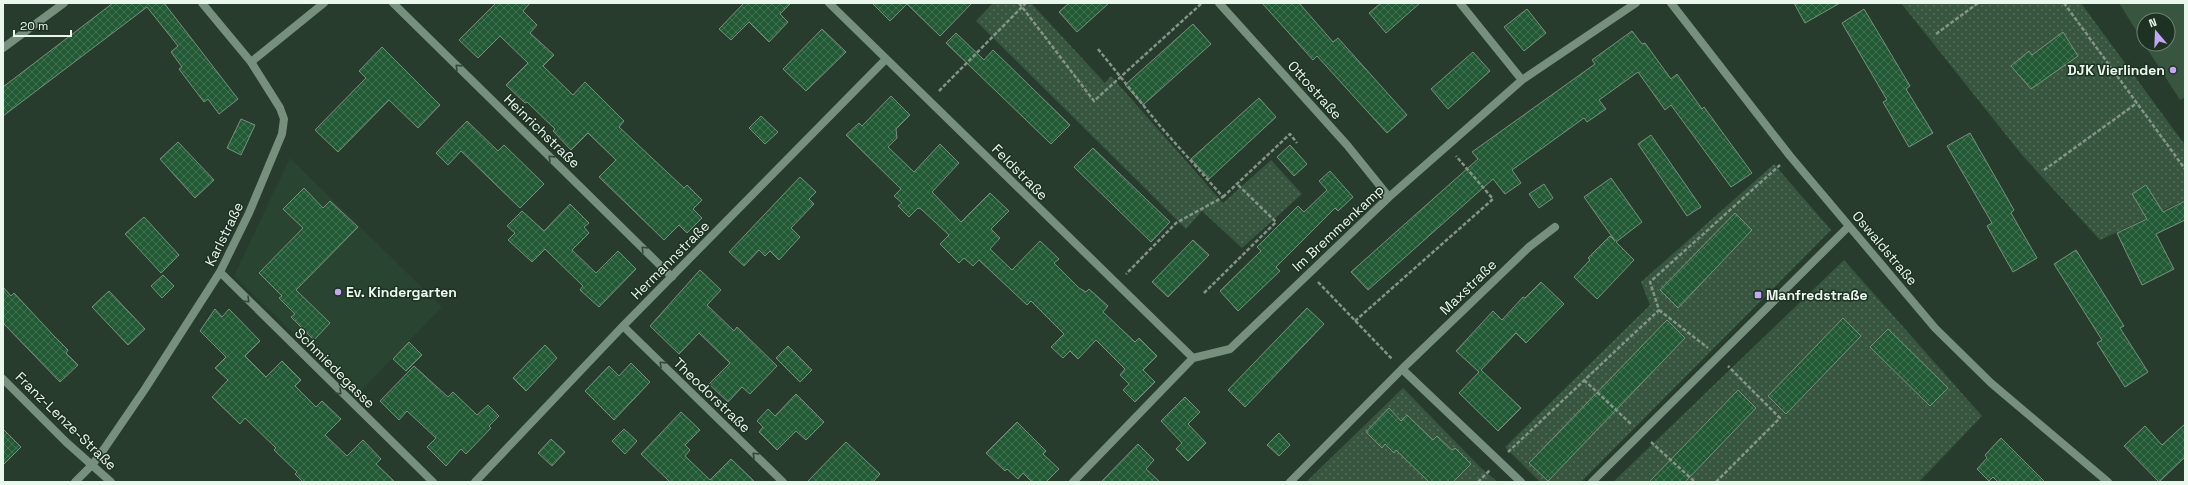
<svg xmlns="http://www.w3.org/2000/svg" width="2188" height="485" viewBox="0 0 2188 485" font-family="'Space Grotesk',sans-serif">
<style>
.built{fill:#294430}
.grass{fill:url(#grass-dots)}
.pitch{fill:#37553f}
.building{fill:url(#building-cross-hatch);stroke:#79907e}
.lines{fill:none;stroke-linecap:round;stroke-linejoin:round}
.path{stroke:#849588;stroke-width:2.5;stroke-dasharray:4 2;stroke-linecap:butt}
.minor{stroke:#778f7d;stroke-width:8}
.tertiary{stroke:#778f7d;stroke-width:8}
.oneway{stroke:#34493a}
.poi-dot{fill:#c4a7f1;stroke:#1e3223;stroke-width:1.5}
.labels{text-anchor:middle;stroke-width:3;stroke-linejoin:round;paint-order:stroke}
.poi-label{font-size:14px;font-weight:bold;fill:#eaf7ed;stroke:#1e3223;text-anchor:start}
.street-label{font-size:14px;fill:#eaf7ed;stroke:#1e3223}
</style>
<defs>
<pattern id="grass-dots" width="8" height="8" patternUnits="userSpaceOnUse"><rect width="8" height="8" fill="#37553f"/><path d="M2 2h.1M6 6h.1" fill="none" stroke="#546e5b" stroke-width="1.8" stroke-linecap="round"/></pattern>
<pattern id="building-cross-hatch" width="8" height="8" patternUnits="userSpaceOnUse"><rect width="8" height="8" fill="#235a36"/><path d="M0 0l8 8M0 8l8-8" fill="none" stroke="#437253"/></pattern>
</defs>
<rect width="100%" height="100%" fill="#283c2d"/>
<path class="built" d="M290,158L442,307L357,395L234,276Z"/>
<path class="grass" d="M993,3H1031L1105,83L1111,76L1223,203L1271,160L1302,194L1242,248L1202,211L1186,229L976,21Z
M1901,3H2081L2185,145V200L2100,240L2022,155Z
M1774,164L1831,230L1581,482H1540L1505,447L1650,305L1641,282Z
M1844,260L1982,416L1919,482H1613Z
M1403,388L1481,468L1498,482H1306Z"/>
<path class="pitch" d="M2119,3H2185V97L2180,100L2144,44H2168V20H2144V43Z"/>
<path class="building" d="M113,3H164L238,99L219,114L208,99L204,102L179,69L182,67L171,52L178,46L147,7L3,116V87Z
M496,3H530L523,11L537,25L530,33L554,55L543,66L573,95L585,82L624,121L619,127L684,188L687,185L702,200L693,209L702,218L687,233L679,225L664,240L599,177L616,160L588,133L571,150L553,131L555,129L527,102L525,103L506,85L528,63L500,36L478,58L459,40Z
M744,3H791L780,14L788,22L769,42L749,22L731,40L719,29Z
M872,3H972L940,36L907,4L890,21Z
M1069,3H1109L1077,32L1059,12Z
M1262,3H1299L1333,42L1338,38L1407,115L1387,133L1317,56L1313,60Z
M1381,3H1420L1386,33L1369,13Z
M1794,3H1840L1805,23Z
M1527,9L1546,33L1524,51L1504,27Z
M1864,9L1910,86L1906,89L1933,133L1909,147L1883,102L1887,100L1842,23Z
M1193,24L1211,44L1143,105L1125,85Z
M822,29L846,52L806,91L783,69Z
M1632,31L1642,44L1645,43L1671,79L1677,74L1702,109L1704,107L1752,173L1731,187L1671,105L1665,110L1638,72L1599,100L1606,109L1587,122L1584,118L1512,170L1521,183L1505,194L1493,179L1368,290L1351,272L1478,159L1472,152L1595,64L1592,60Z
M2063,32L2078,56L2031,89L2011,66L2029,51L2032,55Z
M956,33L984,60L993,50L1070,125L1051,144L946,43Z
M382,47L440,105L418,128L389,100L338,152L315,130L366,78L359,71Z
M1473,52L1490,71L1448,109L1431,89Z
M891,96L910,115L896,129L897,138L888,147L914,172L940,144L959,163L932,192L961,222L990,193L1009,211L991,229L1000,238L990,249L1012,270L1040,241L1059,259L1054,263L1079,288L1086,292L1089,289L1108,306L1103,312L1135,342L1139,338L1157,356L1143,370L1155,382L1135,402L1123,390L1129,384L1120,375L1125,369L1096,340L1078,359L1070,351L1063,358L1051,347L1064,334L1031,301L1027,305L979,260L973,266L964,258L959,263L940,244L949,235L921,209L918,208L909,217L898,206L902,203L894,196L901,189L846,135L859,123L862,126Z
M1259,98L1276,117L1209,179L1191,159Z
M761,116L778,132L765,144L749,128Z
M241,119L255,125L241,155L227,148Z
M467,121L498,151L504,145L544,184L520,208L461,151L448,165L436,153Z
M1970,133L2014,210L2011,213L2037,258L2013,272L1987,226L1992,223L1947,146Z
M1651,135L1701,207L1687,216L1638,144Z
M178,142L214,180L195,198L160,159Z
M1290,145L1307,164L1294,176L1277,157Z
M1093,148L1170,222L1151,242L1074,167Z
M1330,171L1353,197L1338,211L1335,208L1276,267L1280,271L1238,311L1220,291L1261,251L1257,247L1298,206L1304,212L1327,190L1319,181Z
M800,177L816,192L809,199L814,204L791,228L800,237L779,260L770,251L765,256L759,250L744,266L729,252Z
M1611,178L1642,222L1616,242L1634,260L1597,299L1574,277L1590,260L1588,258L1610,236L1615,241L1584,197Z
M1544,184L1553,198L1539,208L1529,194Z
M2146,185L2163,212L2185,201V220L2156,234L2174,269L2142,285L2117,233L2147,219L2132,194Z
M304,188L323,208L330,201L358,227L296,290L330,323L314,340L291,317L295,314L279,298L282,296L259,273L303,228L283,209Z
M570,204L589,223L584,227L589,233L572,250L596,273L618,251L636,269L599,307L580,290L583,286L545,249L532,262L508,240L515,233L507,226L522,211L544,231Z
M1735,213L1752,230L1678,308L1660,290Z
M144,217L179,255L161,273L125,234Z
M1193,240L1209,255L1168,297L1152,282Z
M2076,250L2124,326L2120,328L2148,372L2125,387L2097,343L2102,340L2054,264Z
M700,270L721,290L707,305L734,331L737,327L777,366L750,394L742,387L728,402L709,384L730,363L699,333L679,354L650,326Z
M163,275L174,286L162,298L151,286Z
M1541,282L1564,304L1526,343L1516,333L1481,370L1521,408L1498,431L1459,393L1479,372L1456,351L1493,311L1502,320L1523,297L1525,298Z
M3,287L11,296L14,293L54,336L68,350L66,353L78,365L60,382L3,323Z
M109,291L145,329L128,345L92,307Z
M1307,308L1324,324L1245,407L1228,390Z
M215,309L222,317L229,309L260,341L245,356L266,377L282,361L301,380L295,386L316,407L322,401L341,419L325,435L347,456L363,440L381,459L376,464L395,482H303L295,474L297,472L274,450L276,448L245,418L240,424L212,397L228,380L215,368L226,357L200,331Z
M1843,318L1861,336L1786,414L1768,396Z
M1667,320L1685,338L1548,481L1529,463Z
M1888,329L1948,388L1930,406L1870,347Z
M409,342L422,355L406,371L393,359Z
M545,345L557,358L526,391L513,378Z
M788,346L812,370L800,382L776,358Z
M631,363L650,382L614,420L585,391L609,366L619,376Z
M414,366L448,397L453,392L477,415L488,405L499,416L489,426L491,428L466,454L461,449L446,466L427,447L436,438L407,411L399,420L380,401Z
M1738,390L1756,408L1685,482H1649Z
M796,394L824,422L806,440L796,431L777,450L759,432L763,427L757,421L768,409L775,416Z
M1185,397L1200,412L1188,424L1206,443L1188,461L1176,449L1182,443L1161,421Z
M1389,408L1401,421L1407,415L1433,440L1437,436L1452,450L1455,448L1471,464L1453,482H1429L1396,450L1394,453L1385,444L1382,448L1366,432Z
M681,412L700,430L685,445L690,450L685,456L710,480L731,459L755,482H670L641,454Z
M1017,422L1046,451L1043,454L1059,469L1046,482H1032L1023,473L1018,479L1007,469L1005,471L986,453Z
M2185,424V457L2159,482L2124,446L2145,426L2162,445Z
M3,429L21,447L3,465Z
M624,429L637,441L625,454L612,441Z
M1279,433L1290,445L1279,456L1267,445Z
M2001,438L2045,482H1998L1993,477L1989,481L1977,469L1987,458L1985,455Z
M551,439L565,452L552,466L538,453Z
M846,442L880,474L873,482H807Z
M1138,444L1154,460L1146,469L1160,482H1101Z"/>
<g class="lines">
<path class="path" d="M1019,3L1094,101L1202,3
M2064,3L2185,169
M1936,34L1978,3
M1098,49L1160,126L1223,197L1176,223L1126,274
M939,91L1026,3
M2044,170L2137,103
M1223,197L1290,134L1297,143
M1318,282L1392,359
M1204,293L1276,222L1237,184
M1659,310L1708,348
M1355,321L1493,199L1456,156
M1584,380L1631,424
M1651,442L1695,482
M1508,452L1659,310L1650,282L1780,165
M1478,482L1490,470
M1716,482L1780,418L1728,366"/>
<path class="minor" d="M202,3L251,62
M393,3L672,277
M829,3L1193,358
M1219,3L1347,145L1389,197
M1460,3L1522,80
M1671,3L1790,156L1935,328L1991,383L2108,482
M3,48L64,3
M220,272L433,482
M623,326L783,482
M1402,369L1521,482
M75,482L92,465L104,449L145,389L220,272L249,213L282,134L284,119L280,108L251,62L324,3
M475,482L623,326L886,59
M1073,482L1193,358L1230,349L1389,197L1522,80L1636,3
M1290,482L1402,369L1529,247L1555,227
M1592,482L1849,226"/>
<path class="tertiary" d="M3,379L66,442L111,482"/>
</g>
<defs><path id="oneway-chevron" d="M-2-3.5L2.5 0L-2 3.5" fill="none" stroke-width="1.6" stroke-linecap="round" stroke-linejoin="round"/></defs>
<g class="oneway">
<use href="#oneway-chevron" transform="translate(458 67) rotate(-136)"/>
<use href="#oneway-chevron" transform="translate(551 158) rotate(-136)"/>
<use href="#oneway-chevron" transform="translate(644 249) rotate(-136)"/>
<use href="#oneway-chevron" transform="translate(247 300) rotate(45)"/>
<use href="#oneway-chevron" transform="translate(662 364) rotate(-136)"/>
<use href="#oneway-chevron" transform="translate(339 392) rotate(45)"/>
<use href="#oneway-chevron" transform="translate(755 455) rotate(-136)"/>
</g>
<g class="poi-dot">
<circle cx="2173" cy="70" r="4"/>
<circle cx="338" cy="292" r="4"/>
<rect x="1754" y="291" width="8" height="8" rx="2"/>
</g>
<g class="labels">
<g class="poi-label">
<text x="2165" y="75" text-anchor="end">DJK Vierlinden</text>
<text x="346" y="297">Ev. Kindergarten</text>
<text x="1766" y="300">Manfredstraße</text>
</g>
<g class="street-label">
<text transform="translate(1315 90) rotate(48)" y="5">Ottostraße</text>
<text transform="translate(542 131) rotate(44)" y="5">Heinrichstraße</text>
<text transform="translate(1020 172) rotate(45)" y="5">Feldstraße</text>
<text transform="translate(1338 228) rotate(-43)" y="5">Im Bremmenkamp</text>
<text transform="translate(224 234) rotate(-64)" y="5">Karlstraße</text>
<text transform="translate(1885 248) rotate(50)" y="5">Oswaldstraße</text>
<text transform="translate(670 260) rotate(-45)" y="5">Hermannstraße</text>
<text transform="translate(1468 287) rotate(-44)" y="5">Maxstraße</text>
<text transform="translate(335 368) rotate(45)" y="5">Schmiedegasse</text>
<text transform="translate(712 395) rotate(44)" y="5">Theodorstraße</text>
<text transform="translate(66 421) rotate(44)" y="5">Franz-Lenze-Straße</text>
</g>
</g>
<rect width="2188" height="485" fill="none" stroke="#eaf7ed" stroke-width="8"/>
<g transform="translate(2156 32) rotate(341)"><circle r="19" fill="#1e3223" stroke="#708174"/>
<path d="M0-3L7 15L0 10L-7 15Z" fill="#c4a7f1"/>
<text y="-6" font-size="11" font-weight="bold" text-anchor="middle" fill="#eaf7ed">N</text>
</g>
<path d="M14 30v6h57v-6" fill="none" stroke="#eaf7ed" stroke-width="2"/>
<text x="20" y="30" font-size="12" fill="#eaf7ed" stroke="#1e3223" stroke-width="3" paint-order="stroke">20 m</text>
</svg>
